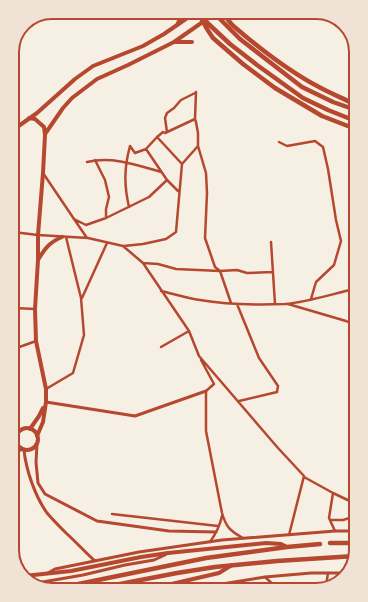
<svg xmlns="http://www.w3.org/2000/svg" width="368" height="602" viewBox="0 0 368 602" font-family="Overpass,sans-serif">
<style>
.lines{fill:none;stroke-linecap:round;stroke-linejoin:round}
.minor{stroke:#b5482f;stroke-width:2.5}
.tertiary{stroke:#b5482f;stroke-width:3}
.primary{stroke:#b5482f;stroke-width:4}
.trunk{stroke:#b5482f;stroke-width:4}
.motorway{stroke:#b5482f;stroke-width:4.5}
.rim{fill:none;stroke:#b5482f;stroke-width:2}
</style>
<rect width="100%" height="100%" fill="#f6efe4"/>
<g class="lines">
<path class="minor" d="M196,92L195,119L196,122L198,133V146L206,173L207,193L205,238L215,267L220,271L231,303
M167,132L165,118L167,113L174,108L181,100L195,93
M157,137L146,149L167,180
M279,142L287,146L315,141L323,147L328,169L336,220L341,241L334,265L316,282L311,299
M130,146L135,153L146,149
M87,162C112,156 137,165 161,172
M182,164L157,137L163,132L165,133L195,119
M43,173L74,219L86,225L106,218V209L109,197L105,180L95,160
M129,207C124,185 124,168 130,146
M106,218L149,197L167,180L178,191
M74,219L87,238
M13,232L38,235L88,238L123,246L143,263L189,331L199,356L278,448L304,476L289,535
M271,242L275,304
M124,246L143,244L166,239L176,232L182,164L198,146
M143,263L158,264L176,269L220,271L237,270L247,273L272,272
M161,291C174,294 187,298 200,300C228,305 257,305 285,304C308,302 332,294 354,289
M82,298L107,243
M237,304L259,358L278,386L277,392L239,401
M288,304L346,321L354,325
M14,308L35,309
M161,347L189,331
M14,349L36,341
M201,360L214,384L206,391V431L222,513C226,527 230,531 243,538
M46,389L73,373L84,335L81,298L66,237
M304,477L333,493L329,518L335,531
M333,493L356,504
M112,514L218,526
M330,520H343L356,516
M210,542C215,535 220,525 222,516
M265,577L276,587
M326,586L328,573
M251,587L272,583"/>
<path class="tertiary" d="M46,402L135,416L206,391
M37,444L36,462L38,483L45,494L97,521L169,531L216,532
M24,450C26,470 35,496 47,513C53,520 60,527 66,533C76,542 85,552 95,561
M48,573L55,569L139,552L222,540L335,531H356
M31,584L83,575L125,565L154,560L165,555
M197,588L265,577L311,573H349"/>
<path class="primary" d="M15,436L17,435
M15,451L22,449
M24,576L71,571L141,557L168,553L266,543L281,544L287,547
M150,589L219,573L232,565"/>
<path class="trunk" d="M175,42H192
M29,118L35,119L44,127L45,135L43,173L38,235V260L35,309L36,341L46,389V402L43,422L37,436
M13,130L37,113L75,79L93,66L143,46L164,34L196,12
M45,134L63,108L72,98L97,79L128,65L174,42L217,12
M38,260C45,248 50,242 62,237
M16 439a11 11 0 1 1 22 0a11 11 0 1 1-22 0Z
M30,429L39,416L43,408"/>
<path class="motorway" d="M198,12L200,16L230,44L257,65L303,98L328,110L353,120
M213,12L240,39L302,87L333,102L353,109
M224,12C227,22 236,28 244,35C267,54 292,73 319,87C330,93 342,98 352,103
M200,16L207,29L213,38L243,64L275,88L322,116L353,128
M178,24L181,16L180,12
M330,543H356
M94,589L177,573L215,567L277,561L355,556
M49,590L206,558L287,547L320,544"/>
</g>
<path d="M0 0H368V602H0ZM52 19H316A33 33 0 0 1 349 52V550A33 33 0 0 1 316 583H52A33 33 0 0 1 19 550V52A33 33 0 0 1 52 19Z" fill="#f1e2d6" fill-rule="evenodd"/>
<path class="rim" d="M52 19H316A33 33 0 0 1 349 52V550A33 33 0 0 1 316 583H52A33 33 0 0 1 19 550V52A33 33 0 0 1 52 19Z"/>
</svg>
